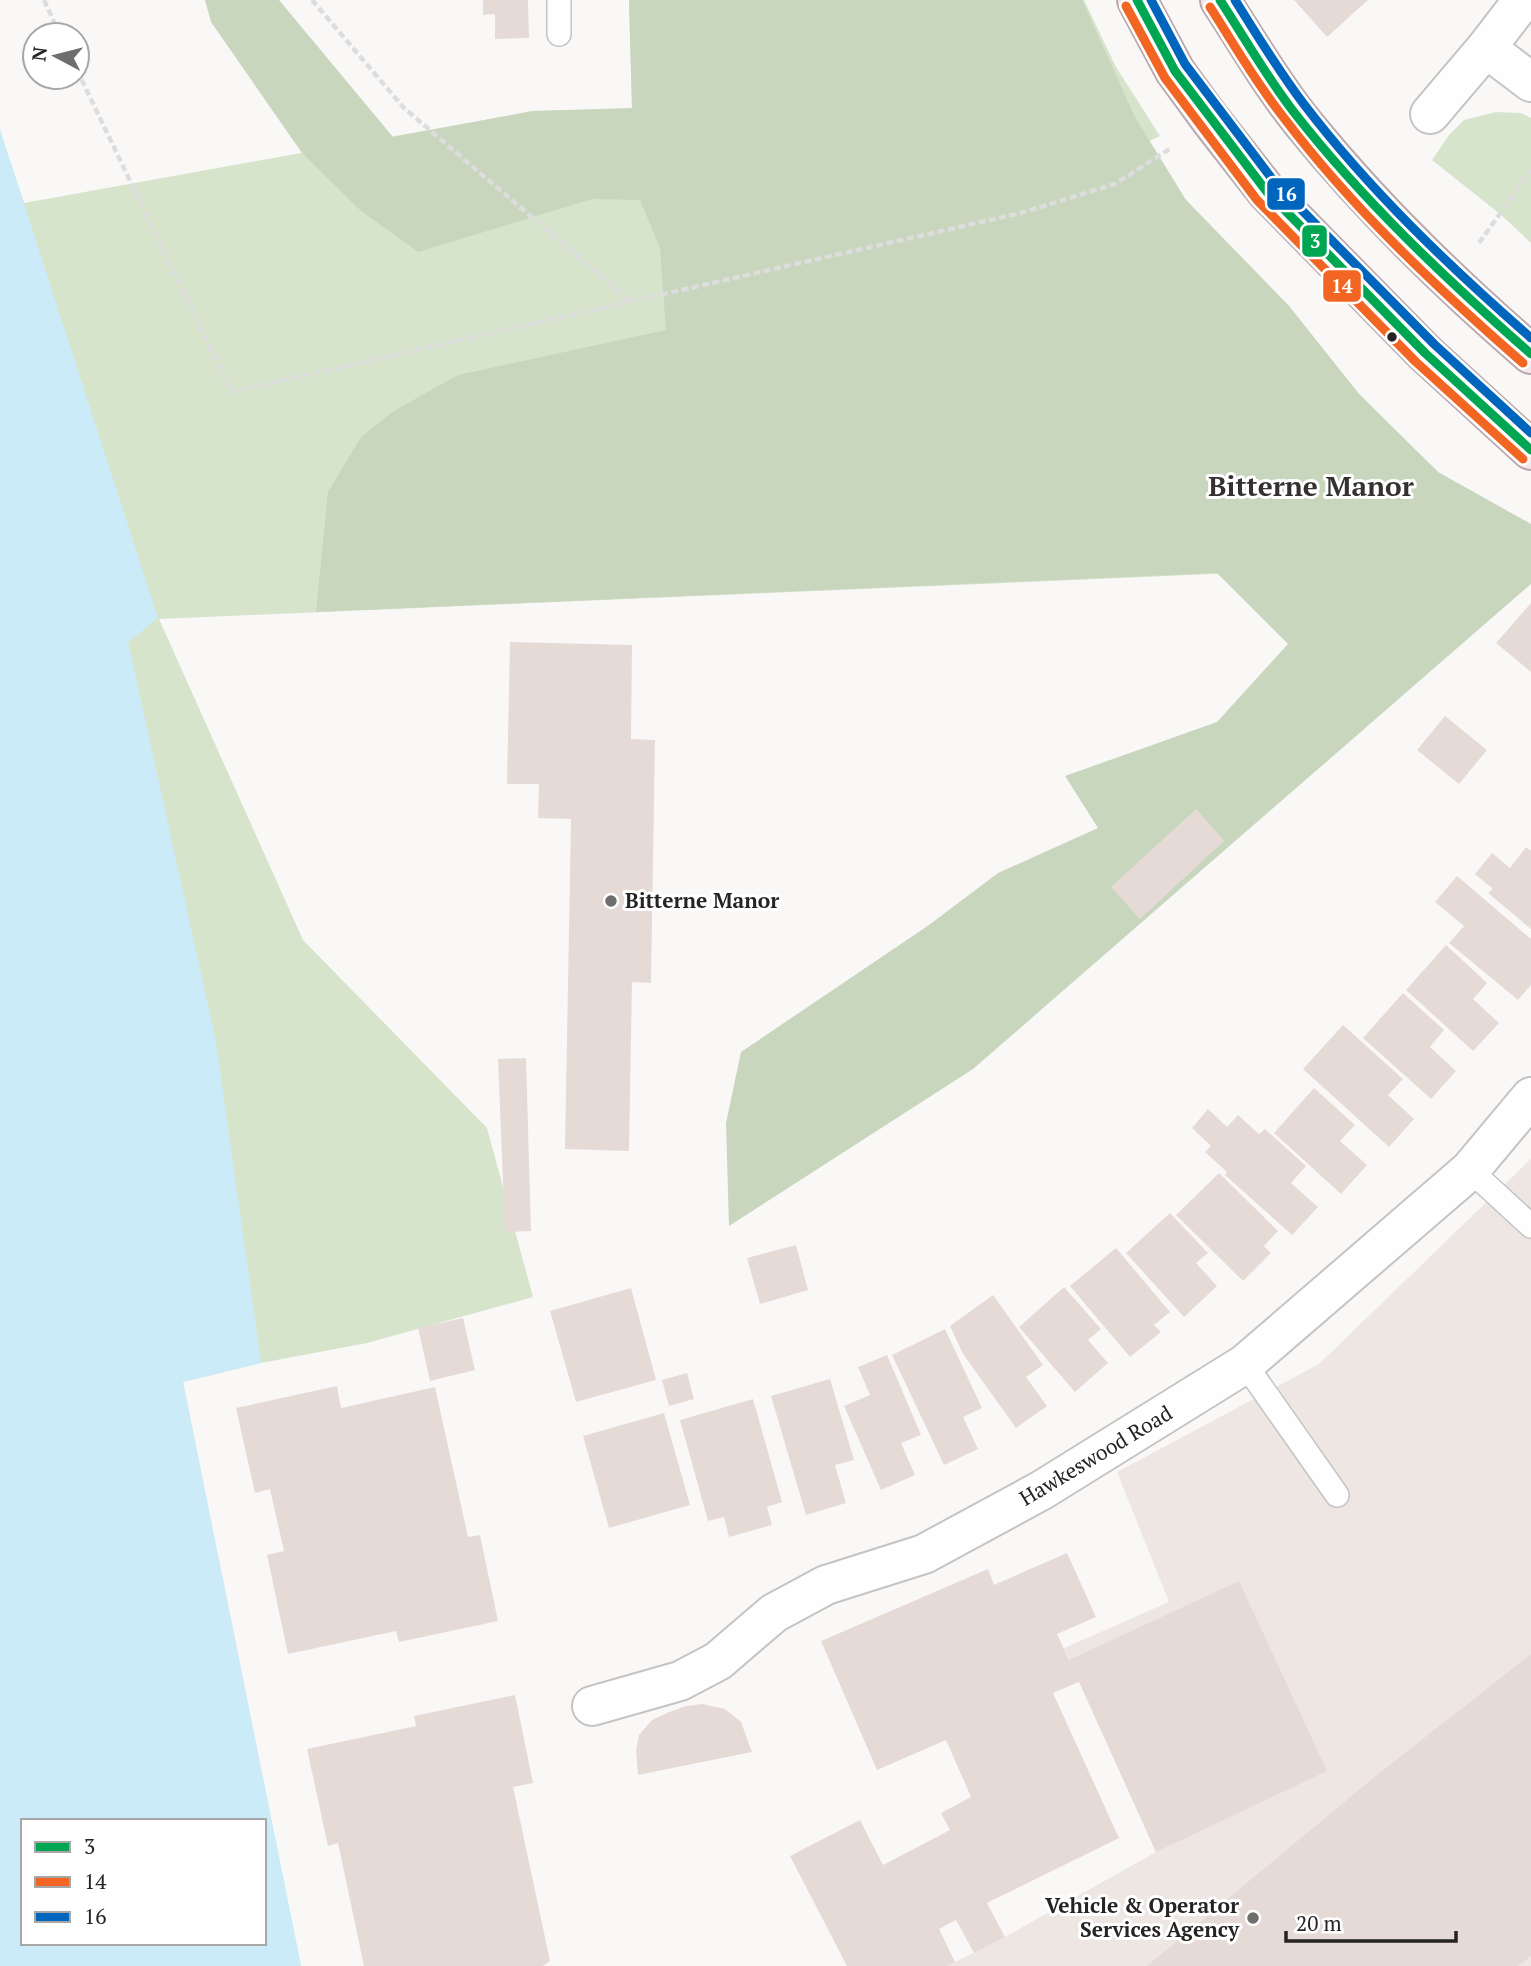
<svg xmlns="http://www.w3.org/2000/svg" width="1531" height="1966" viewBox="0 0 1531 1966" font-family="'PT Serif',serif">
<style>
.built{fill:#ede6e3}
.green{fill:#d6e4cc;fill-rule:evenodd}
.forest{fill:#c8d6be}
.water{fill:#ccebf9;fill-rule:evenodd}
.building{fill:#e6dad7}
.lines{fill:none;stroke-linecap:round;stroke-linejoin:round}
.service-casing{stroke:#c5c4c3;stroke-width:26}
.minor-casing{stroke:#c5c4c3;stroke-width:42}
.primary-casing{stroke:#baa8ac;stroke-width:42}
.path{stroke:#ddd;stroke-width:4.5;stroke-dasharray:7 3.5;stroke-linecap:butt}
.service{stroke:#fefefe;stroke-width:23}
.minor{stroke:#fefefe;stroke-width:38}
.primary{stroke:#f1e6e9;stroke-width:38}
.bus-1-casing{stroke:#fff;stroke-width:14}
.bus-2-casing{stroke:#fff;stroke-width:14}
.bus-3-casing{stroke:#fff;stroke-width:14}
.bus-1{stroke:#00a651;stroke-width:9}
.bus-2{stroke:#f26522;stroke-width:9}
.bus-3{stroke:#0065bd;stroke-width:9}
.bus-dot{fill:#252323;stroke:#fff;stroke-width:2.5}
.poi-dot{fill:#706e6d;stroke:#fff;stroke-width:2.5}
.labels{text-anchor:middle;stroke-width:6;stroke-linejoin:round;paint-order:stroke}
.poi-label{font-size:21px;font-weight:bold;fill:#252323;stroke:#fff;text-anchor:start}
.street-label{font-size:21px;fill:#252323;stroke:#fff}
.district-label{font-size:28px;font-weight:bold;fill:#343130;stroke:#fff}
.line-badge{stroke:#fff;stroke-width:2.5}
.badge-label{font-size:19px;text-anchor:middle;font-weight:bold;fill:#fff}
</style>
<rect width="100%" height="100%" fill="#faf8f7"/>
<path class="built" d="M1531,1159V1966H947L1005,1937L1156,1852L1064,1648L1169,1602L1117,1472L1319,1364Z"/>
<path class="green" d="M629,0H1084L1116,67L1160,136L1134,149L1186,200L1289,306L1359,394L1438,472L1332,569L159,619L303,940L487,1128L533,1297L367,1343L261,1363L183,1382L301,1966H0V130L24,203L533,111L632,109ZM23,1821H264V1943H23Z
M1496,112L1521,113L1531,118V243L1500,214L1432,160L1449,135L1464,120Z"/>
<path class="forest" d="M205,0H279L393,137L533,111L632,108L629,0H1082L1135,117L1186,200L1289,306L1359,394L1438,472L1531,524V584L973,1069L729,1226L726,1123L741,1052L929,925L998,873L1098,828L1065,776L1217,722L1288,644L1217,573L316,612L328,492L361,437L394,411L458,375L666,330L660,248L640,200L592,199L418,252L360,210L302,153L211,22Z"/>
<path class="water" d="M0,130L158,618L128,642L216,1042L261,1363L183,1382L301,1966H0ZM23,1821H264V1943H23Z"/>
<path class="building" d="M483,0H528L529,38L495,39V14L483,15Z
M1294,0H1368L1327,37Z
M1531,603V672L1496,643Z
M510,642L632,645L631,739L655,740L651,983L632,982L629,1151L565,1149L571,819L538,818L539,784H507Z
M1445,716L1487,750L1459,784L1417,750Z
M1196,809L1224,841L1140,919L1111,887Z
M1526,847L1531,851V929L1488,893L1493,889L1475,874L1492,853L1510,868Z
M1457,876L1531,939V985L1518,1000L1449,943L1464,926L1435,902Z
M1446,945L1487,983L1473,999L1499,1023L1473,1051L1406,990Z
M1403,993L1444,1030L1430,1047L1456,1071L1431,1099L1363,1038Z
M1343,1025L1403,1079L1388,1095L1414,1119L1389,1147L1303,1069Z
M526,1058L531,1231L505,1232L498,1059Z
M1314,1088L1355,1125L1340,1141L1367,1165L1341,1194L1274,1133Z
M1208,1109L1227,1127L1238,1115L1259,1134L1265,1129L1306,1166L1291,1183L1318,1207L1292,1235L1225,1175L1227,1172L1205,1152L1211,1146L1192,1128Z
M1219,1173L1278,1231L1264,1246L1271,1253L1243,1281L1176,1215Z
M1170,1213L1208,1253L1196,1263L1217,1286L1184,1317L1126,1253Z
M796,1245L808,1290L760,1304L747,1258Z
M1116,1248L1170,1312L1154,1325L1161,1332L1130,1357L1070,1286Z
M1064,1287L1101,1329L1088,1340L1108,1363L1075,1392L1019,1327Z
M631,1288L656,1380L576,1402L550,1311Z
M993,1295L1043,1365L1026,1377L1047,1406L1016,1428L963,1354L950,1326Z
M463,1318L475,1370L430,1381L418,1328Z
M945,1329L982,1408L963,1417L978,1449L944,1465L892,1355Z
M887,1355L921,1435L901,1443L915,1475L881,1490L844,1406L870,1395L858,1367Z
M687,1373L694,1399L669,1406L662,1380Z
M830,1379L854,1460L835,1465L846,1503L806,1515L771,1396Z
M337,1386L341,1408L435,1387L468,1537L480,1535L498,1621L399,1642L396,1631L288,1654L267,1555L284,1551L270,1489L255,1493L236,1408Z
M753,1399L782,1502L767,1507L772,1525L729,1537L724,1517L708,1521L680,1420Z
M664,1413L690,1505L609,1528L583,1436Z
M1067,1553L1096,1617L1057,1634L1069,1660L1239,1581L1327,1771L1156,1852L1079,1682L1053,1693L1119,1838L987,1903L1005,1937L974,1953L956,1920L939,1929L955,1962L947,1966H847L790,1856L860,1820L883,1865L950,1830L941,1813L971,1797L946,1740L877,1770L821,1641L988,1569L994,1585Z
M1531,1654V1956L1518,1966H1147L1372,1779Z
M515,1695L533,1783L513,1787L550,1961L543,1966H364L338,1843L328,1846L307,1749L416,1726L414,1716Z
M702,1704L725,1709L741,1722L752,1752L638,1775L636,1750L639,1735L652,1720L669,1712L686,1706Z"/>
<g class="lines">
<defs>
<path id="service" d="M559,0V34
M1470,1170L1531,1226
M1245,1364L1337,1495"/>
<path id="minor" d="M1486,48L1531,82
M1430,114L1486,48L1523,0
M592,1706L680,1681L718,1661L774,1613L826,1585L924,1554L1042,1490L1245,1364L1470,1170L1531,1097"/>
<path id="primary" d="M1137,0L1175,71L1210,119L1267,192L1425,353L1531,450
M1220,0C1247,41 1272,85 1303,123C1371,207 1450,284 1531,354"/>
</defs>
<use href="#service" class="service-casing"/>
<use href="#minor" class="minor-casing"/>
<use href="#primary" class="primary-casing"/>
<path class="path" d="M44,0L60,35
M312,0L404,108L630,301
M77,70L231,392L1021,213L1115,184L1171,148
M1479,243L1531,170"/>
<use href="#service" class="service"/>
<use href="#minor" class="minor"/>
<use href="#primary" class="primary"/>
<defs>
<path id="bus-1" d="M1137,0L1175,71L1267,192L1425,353L1531,450
M1220,0C1244,37 1266,76 1293,111C1363,201 1446,279 1531,354"/>
<path id="bus-2" d="M1126,6L1165,78L1257,200L1416,362L1523,459
M1210,7C1234,44 1256,83 1284,118C1353,209 1437,288 1523,363"/>
<path id="bus-3" d="M1151,0L1185,64L1276,184L1434,344L1531,433
M1235,0C1257,35 1278,70 1303,103C1369,190 1449,266 1531,338"/>
</defs>
<use href="#bus-1" class="bus-1-casing"/>
<use href="#bus-2" class="bus-2-casing"/>
<use href="#bus-3" class="bus-3-casing"/>
<use href="#bus-1" class="bus-1"/>
<use href="#bus-2" class="bus-2"/>
<use href="#bus-3" class="bus-3"/>
</g>
<circle class="bus-dot" cx="1392" cy="337" r="6"/>
<g class="poi-dot">
<circle cx="611" cy="901" r="7"/>
<circle cx="1253" cy="1918" r="7"/>
</g>
<g class="labels">
<g class="poi-label">
<text x="625" y="908">Bitterne Manor</text>
<text x="1239" y="1913" text-anchor="end">Vehicle &amp; Operator<tspan x="1239" dy="24">Services Agency</tspan></text>
</g>
<g class="street-label">
<text transform="translate(1096 1456) rotate(-31)" y="7">Hawkeswood Road</text>
</g>
<g class="district-label">
<text x="1311" y="496">Bitterne Manor</text>
</g>
</g>
<g class="line-badge">
<rect x="1266" y="177" width="40" height="34" rx="7" fill="#0065bd"/>
<rect x="1301" y="224" width="27" height="34" rx="7" fill="#00a651"/>
<rect x="1322" y="269" width="40" height="34" rx="7" fill="#f26522"/>
</g>
<g class="badge-label">
<text x="1286" y="201">16</text>
<text x="1315" y="248">3</text>
<text x="1342" y="293">14</text>
</g>
<rect x="21" y="1819" width="245" height="126" fill="#ffffff" stroke="#a8a7a7" stroke-width="2"/>
<rect x="35" y="1842" width="35" height="10" fill="#00a651" stroke="#a8a7a7" stroke-width="2"/>
<text x="84" y="1854" font-size="21" fill="#252323">3</text>
<rect x="35" y="1877" width="35" height="10" fill="#f26522" stroke="#a8a7a7" stroke-width="2"/>
<text x="84" y="1889" font-size="21" fill="#252323">14</text>
<rect x="35" y="1912" width="35" height="10" fill="#0065bd" stroke="#a8a7a7" stroke-width="2"/>
<text x="84" y="1924" font-size="21" fill="#252323">16</text>
<g transform="translate(56 56) rotate(277)"><circle r="33" fill="#ffffff" stroke="#a8a7a7" stroke-width="2"/>
<path d="M0-5L12 26L0 18L-12 26Z" fill="#706e6d"/>
<text y="-10" font-size="19" font-weight="bold" text-anchor="middle" fill="#252323">N</text>
</g>
<path d="M1286 1931v10h170v-10" fill="none" stroke="#252323" stroke-width="3.5"/>
<text x="1296" y="1931" font-size="21" fill="#252323" stroke="#ffffff" stroke-width="5" paint-order="stroke">20 m</text>
</svg>
